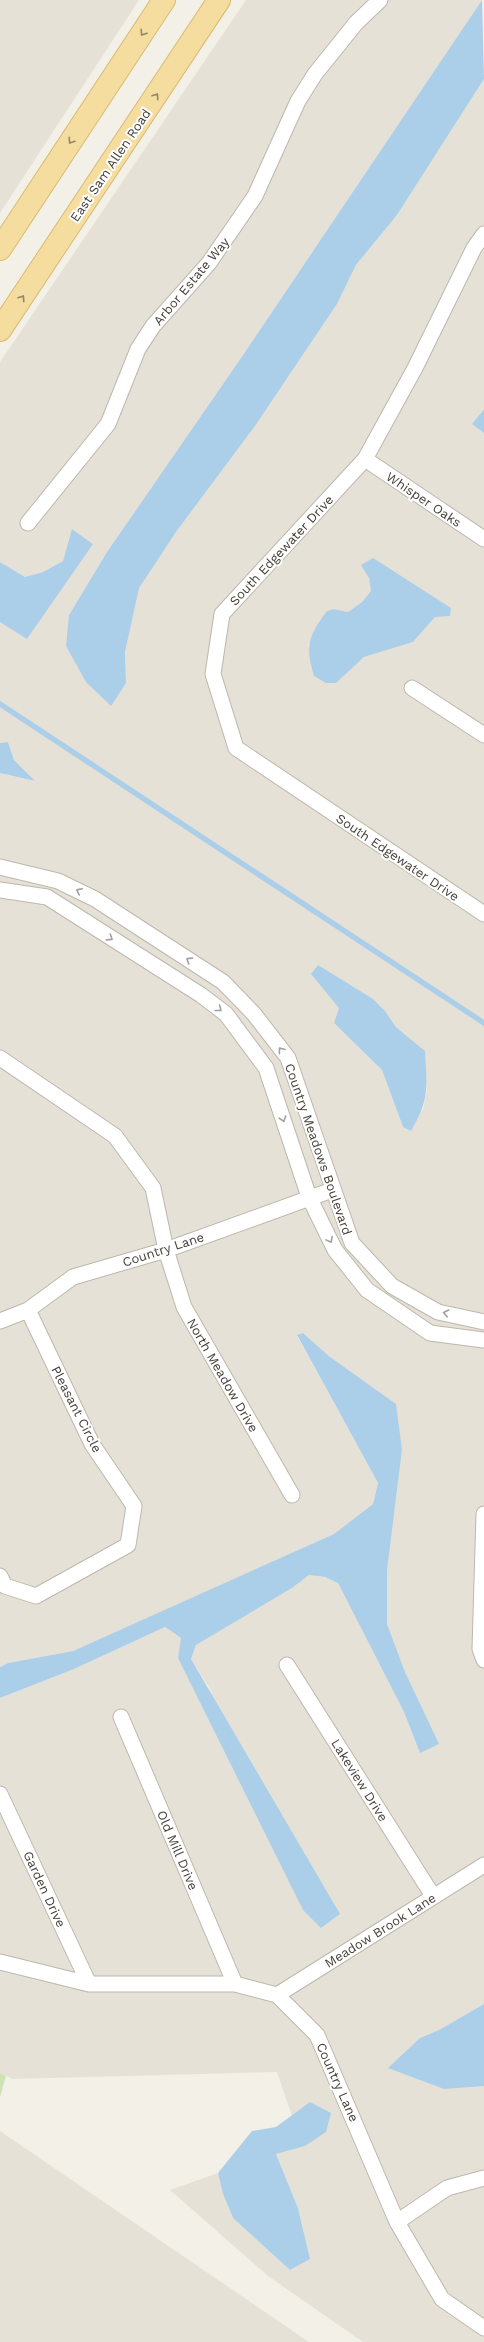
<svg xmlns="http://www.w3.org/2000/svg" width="484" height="2342" viewBox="0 0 484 2342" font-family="'Work Sans',sans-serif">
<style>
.residential{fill:#e6e1d7;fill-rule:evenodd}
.green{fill:#cee3b5}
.water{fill:#abcfe9}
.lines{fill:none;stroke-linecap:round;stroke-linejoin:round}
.stream{stroke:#abcfe9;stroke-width:5.5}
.minor-casing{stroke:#bdb7ac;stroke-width:17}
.primary-casing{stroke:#d8bb71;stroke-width:24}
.minor{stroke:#fff;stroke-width:15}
.primary{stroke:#f5dd9f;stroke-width:22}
.oneway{stroke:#948766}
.oneway2{stroke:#a2a09c}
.labels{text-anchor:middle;stroke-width:4;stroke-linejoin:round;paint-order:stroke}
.street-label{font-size:13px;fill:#454038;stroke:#fff}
</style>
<rect width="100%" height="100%" fill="#f3f0e8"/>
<path class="residential" d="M0,0H139L0,213Z
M246,0H482L241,358L107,552L69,615L126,683L125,652L138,588L176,532L255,426L337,304L356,265L397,215L484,79V409L472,424L484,433V2004L439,2030L420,2038L478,2086H484V2342H363L268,2276L170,2190L218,2173L223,2194L233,2218L290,2270L310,2259L298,2208L276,2154L305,2146L310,2102L292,2116L277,2072L13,2079L0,2073V1698L74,1669L165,1627L181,1638L179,1658L213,1694L191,1659L196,1645L292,1588L309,1575L325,1577L338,1583L404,1712L420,1753L405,1672L387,1624V1571L402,1450L330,1357L303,1333L297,1336L378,1483L373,1504L334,1534L167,1610L73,1651L8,1663L0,1667V773L34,781L14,760L8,742L0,743V622L5,625L93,544L72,529L63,561L43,572L25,577L0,562V362ZM362,565L435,617L413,642L364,657L351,668L308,646L327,611L334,609L348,612L362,602L371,591L369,578ZM339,1008L385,1011L396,1027L425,1051L427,1090L423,1109L403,1127L382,1070L334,1023Z
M0,2131L309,2342H0Z"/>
<path class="green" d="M0,2073L6,2076L0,2097Z"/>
<path class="water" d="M482,0L484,79L397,215L356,265L337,304L255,426L176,532L139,588L125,652L126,683L111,706L86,682L66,646L69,615L107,552L241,358Z
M484,409V433L472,424Z
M72,529L93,544L27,639L0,622V562L25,577L43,572L63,561Z
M373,558L451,608L450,616L435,617L413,642L364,657L336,683H326L314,676C305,646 308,636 327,611L334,609L348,612L362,602L371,591L369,578L361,565Z
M8,742L14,760L35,781L0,773V743Z
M318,965L373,999L385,1011L396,1027L425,1051C427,1088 430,1098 411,1131L403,1127L382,1070L334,1023L339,1008L311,974Z
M303,1333L330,1357L396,1404L402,1450L387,1571V1624L405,1672L439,1744L420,1753L404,1712L338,1583L325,1577L309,1575L292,1588L196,1645L191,1659L340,1914L321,1928L303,1910L178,1658L181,1638L165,1627L74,1669L0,1698V1667L8,1663L73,1651L334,1534L373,1504L378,1483L297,1335Z
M484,2004V2086L444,2089L388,2068L420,2038L439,2030Z
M310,2102L331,2113L326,2132L305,2146L276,2154L298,2208L310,2259L290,2270L233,2218L223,2194L218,2173L252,2131L276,2127Z"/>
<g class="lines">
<path class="stream" d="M0,704L484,1023"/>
<defs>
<path id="minor" d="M484,234L474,248L415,368L365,459L222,614L213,674L236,748L484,914
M365,459L484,539
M28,523L108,424L138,349L153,326L209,263L255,196L298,101L315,74L356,23L380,0
M412,688L484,735
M0,867L58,881L95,899L223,982L254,1014L288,1058L352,1243L392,1286L438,1312L484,1322
M0,890L47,897L201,995L226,1014L266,1068L309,1197L335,1250L367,1290L430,1333L484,1340
M0,1058L115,1136L153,1188L166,1250L184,1307L292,1495
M0,1321L28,1310L73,1277L166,1250L332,1190
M484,1514L480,1649L484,1660
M0,1576L5,1586L36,1596L128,1545L134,1506L92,1444L28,1310
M287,1665L433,1896
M121,1717L235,1984
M0,1794L89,1984
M0,1962L89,1984H235L277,1995L317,2035L397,2222L442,2299L484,2328
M277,1995L484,1865
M397,2222L447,2188L484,2178"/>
<path id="primary" d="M0,249L164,0
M0,330L219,0"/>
</defs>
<use href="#minor" class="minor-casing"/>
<use href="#primary" class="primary-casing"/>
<use href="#minor" class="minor"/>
<use href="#primary" class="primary"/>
</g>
<defs><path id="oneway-chevron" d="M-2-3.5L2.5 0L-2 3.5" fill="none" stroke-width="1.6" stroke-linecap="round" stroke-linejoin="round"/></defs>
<g class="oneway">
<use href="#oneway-chevron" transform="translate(143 33) rotate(123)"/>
<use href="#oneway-chevron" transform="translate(156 96) rotate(-56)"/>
<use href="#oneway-chevron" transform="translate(71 141) rotate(123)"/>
<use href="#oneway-chevron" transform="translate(22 298) rotate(-56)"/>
</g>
<g class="oneway2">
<use href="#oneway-chevron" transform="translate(79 891) rotate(-154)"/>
<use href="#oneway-chevron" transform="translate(110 938) rotate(33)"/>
<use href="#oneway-chevron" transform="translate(189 960) rotate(-147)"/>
<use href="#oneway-chevron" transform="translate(219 1009) rotate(38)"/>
<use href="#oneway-chevron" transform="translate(281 1050) rotate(-127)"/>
<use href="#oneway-chevron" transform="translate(283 1119) rotate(72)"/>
<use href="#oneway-chevron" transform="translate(330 1240) rotate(62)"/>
<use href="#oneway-chevron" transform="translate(446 1313) rotate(-167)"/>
</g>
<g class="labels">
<g class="street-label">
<text transform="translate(110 165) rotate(-56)" y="5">East Sam Allen Road</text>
<text transform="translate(191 281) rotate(-50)" y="5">Arbor Estate Way</text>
<text transform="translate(424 499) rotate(34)" y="5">Whisper Oaks</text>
<text transform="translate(281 550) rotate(-47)" y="5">South Edgewater Drive</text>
<text transform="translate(398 857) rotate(34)" y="5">South Edgewater Drive</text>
<text transform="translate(319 1149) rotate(71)" y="5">Country Meadows Boulevard</text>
<text transform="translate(163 1249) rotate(-18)" y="5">Country Lane</text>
<text transform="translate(223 1375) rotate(60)" y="5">North Meadow Drive</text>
<text transform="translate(77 1409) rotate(63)" y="5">Pleasant Circle</text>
<text transform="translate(360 1780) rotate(58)" y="5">Lakeview Drive</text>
<text transform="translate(178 1850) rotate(67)" y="5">Old Mill Drive</text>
<text transform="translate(45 1889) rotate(65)" y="5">Garden Drive</text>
<text transform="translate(380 1930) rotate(-32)" y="5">Meadow Brook Lane</text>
<text transform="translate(338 2082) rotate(66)" y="5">Country Lane</text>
</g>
</g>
</svg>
